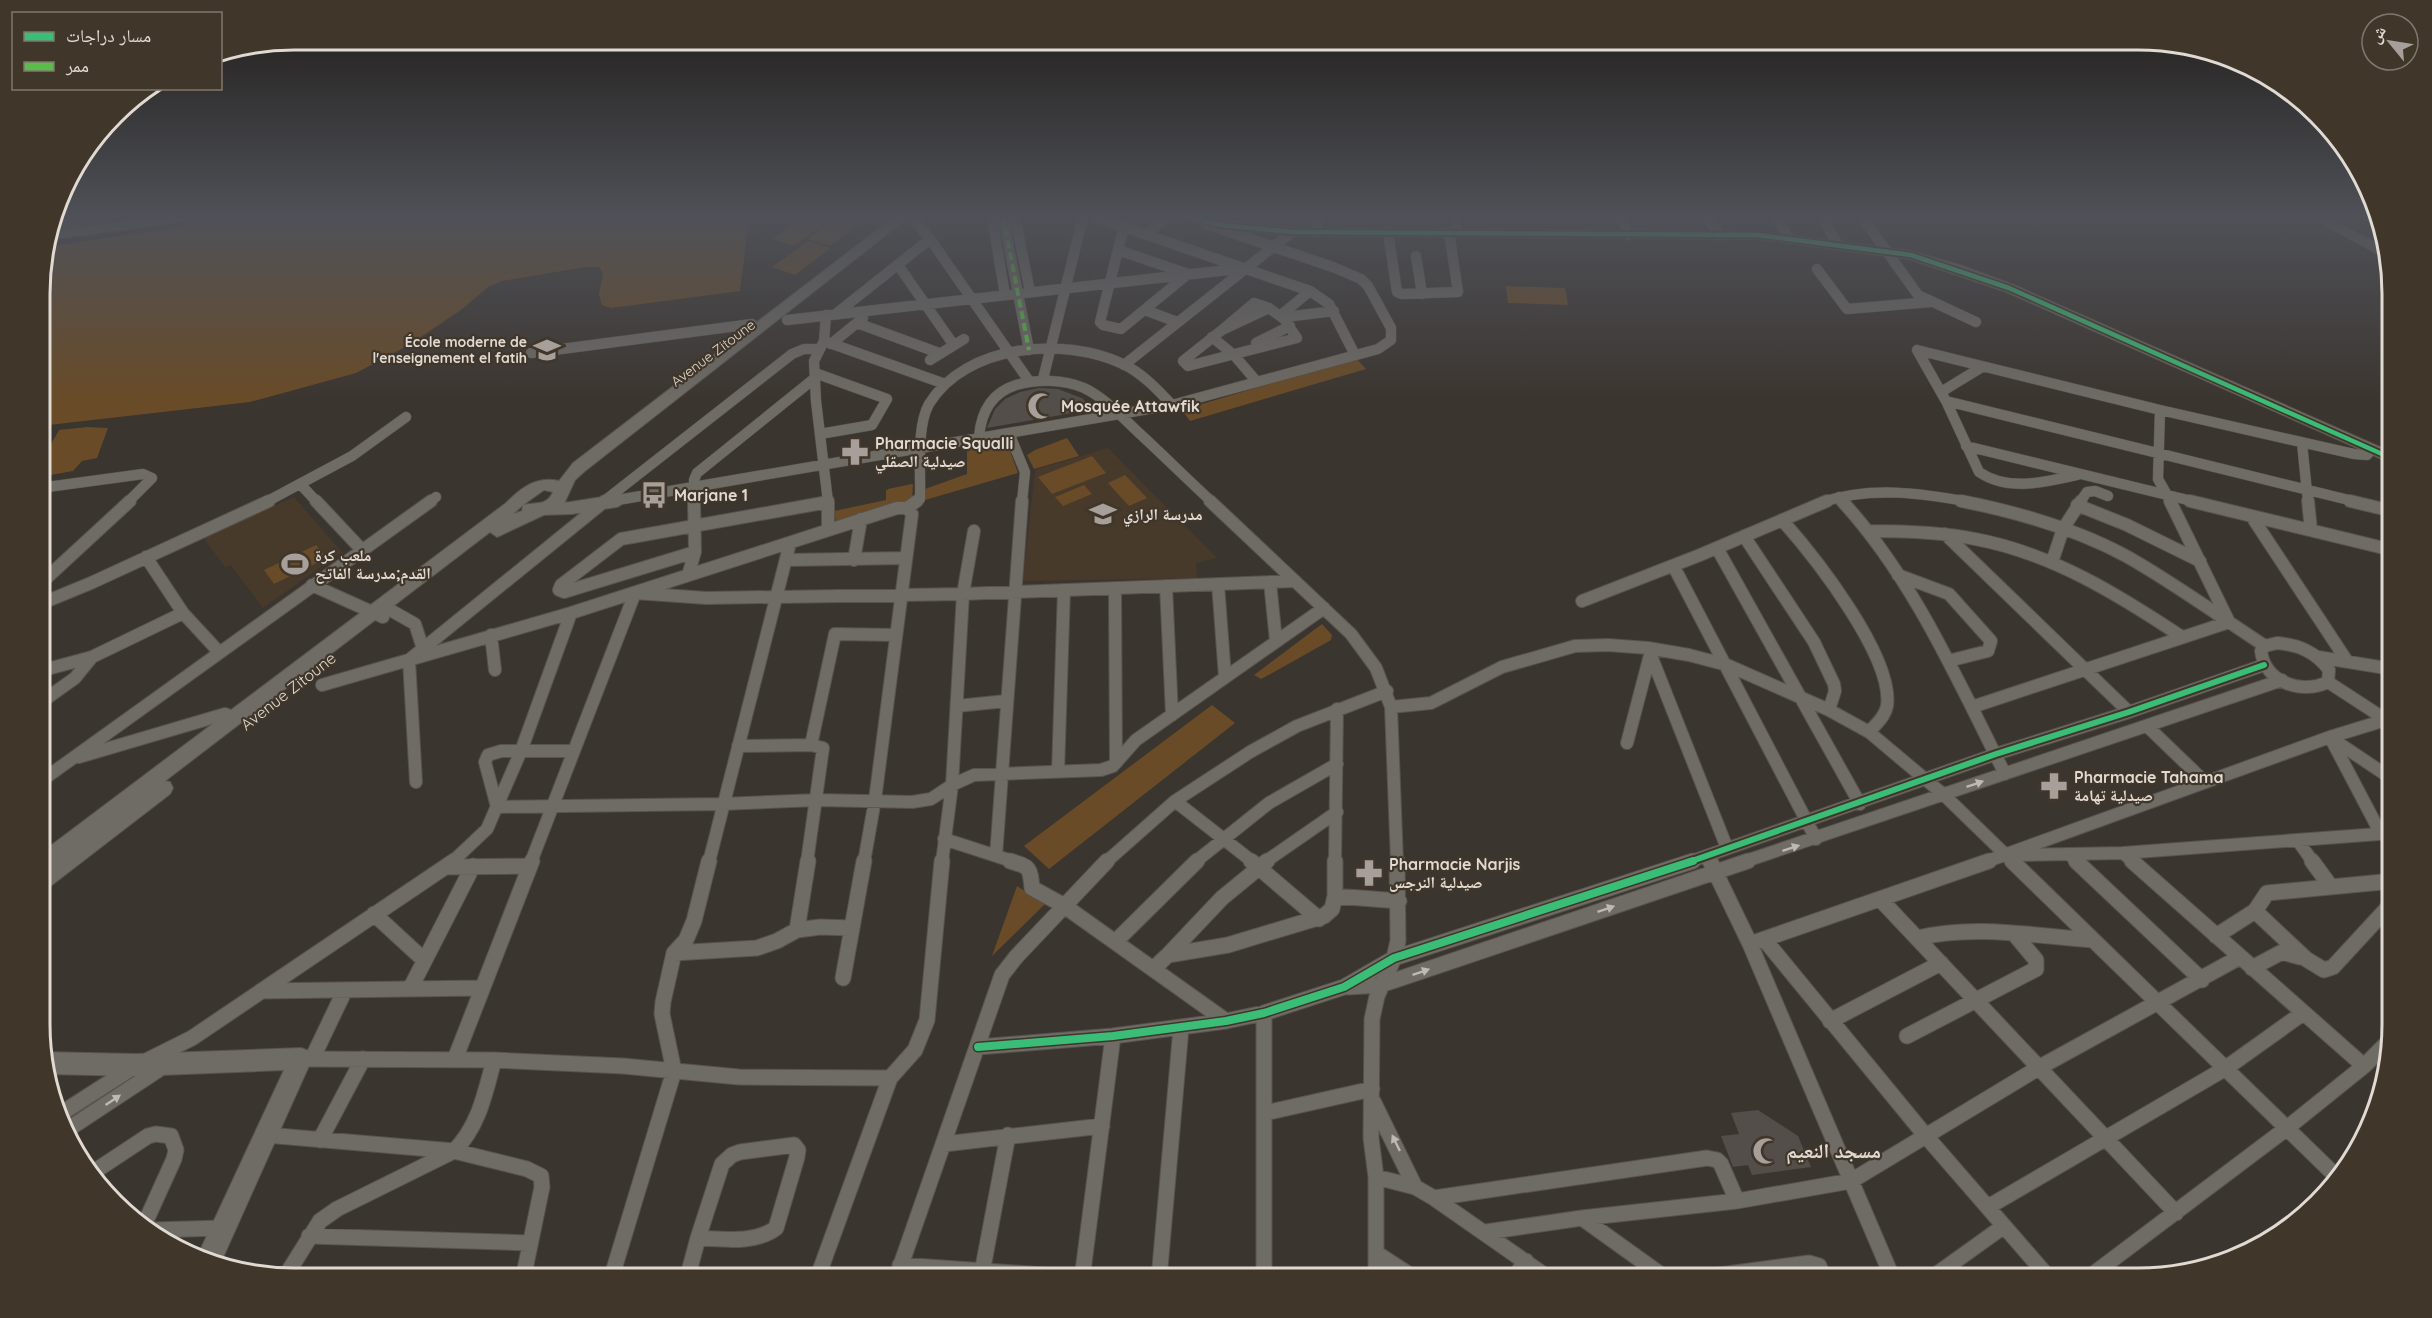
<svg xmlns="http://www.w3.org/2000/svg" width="2432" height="1318" viewBox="0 0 2432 1318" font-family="Quicksand,'Noto Naskh Arabic',sans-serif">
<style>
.built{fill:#483a2b}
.green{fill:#694b27}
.building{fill:#534e49}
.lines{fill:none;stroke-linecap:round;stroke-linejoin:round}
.street-far2-casing{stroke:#57534d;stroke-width:11}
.street-far1-casing{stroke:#57534d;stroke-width:14}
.street-casing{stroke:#57534d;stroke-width:17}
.secondary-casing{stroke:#57534d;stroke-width:2}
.street-far2{stroke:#6f6b65;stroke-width:10}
.street-far1{stroke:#6f6b65;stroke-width:12}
.street{stroke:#6f6b65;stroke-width:15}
.secondary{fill:#6f6b65;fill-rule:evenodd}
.quiet{stroke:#5cbc4b;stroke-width:4;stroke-dasharray:8 4;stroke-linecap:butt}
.cycleway-far2-casing{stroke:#40362a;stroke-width:8}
.cycleway-far1-casing{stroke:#40362a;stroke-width:10}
.cycleway-casing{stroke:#40362a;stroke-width:11}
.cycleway-far2{stroke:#3abd76;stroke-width:4.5}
.cycleway-far1{stroke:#3abd76;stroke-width:6}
.cycleway{stroke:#3abd76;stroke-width:8}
.oneway{fill:#bfb9b2}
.labels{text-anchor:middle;stroke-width:4.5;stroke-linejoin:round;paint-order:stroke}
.far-poi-label{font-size:14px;font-weight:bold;fill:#e1dad3;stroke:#40362a;text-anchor:end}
.far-street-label{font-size:14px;fill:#e1dad3;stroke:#40362a}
.poi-label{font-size:16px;font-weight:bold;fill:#e1dad3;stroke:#40362a;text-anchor:start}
.street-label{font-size:16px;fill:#e1dad3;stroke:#40362a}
.near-poi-label{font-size:20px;font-weight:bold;fill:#e1dad3;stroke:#40362a;text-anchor:start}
.rim{fill:none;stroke:#e1dad3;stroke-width:3}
</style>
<rect width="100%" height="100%" fill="#3b352f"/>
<path class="built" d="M1108,448L1217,558L1196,563L1197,578L1023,581L1035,470Z
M294,497L342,552L263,608L231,565L225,567L203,537Z"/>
<path class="green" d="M88,217L81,229L51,233L55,221Z
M241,217H749L740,291L611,308L602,305L599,294L603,273L599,267H586L502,281L488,287L461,310L409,345L356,373L250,402L40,426V276L48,247Z
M802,217H818L829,221L794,246L772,239Z
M837,217H855L864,220L830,246L807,239Z
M808,241L831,248L795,275L772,267Z
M1506,286L1565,288L1568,305L1508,303Z
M1356,358L1366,369L1190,421L1182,410Z
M87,427L108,428L97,458L82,461L73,471L40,477V448L50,446L59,430Z
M1067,438L1079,456L1034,469L1027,455L1035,450Z
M1007,442L1018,473L925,500V489L967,474V449Z
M1092,456L1106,473L1052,494L1038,477Z
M1125,475L1147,498L1129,506L1108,483Z
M912,484L913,485L912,499L836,522L834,511L886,500V491L888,489Z
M1084,485L1092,494L1063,506L1055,497Z
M316,545L327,558L274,584L264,570Z
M1322,624L1332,635L1331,640L1265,677L1261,679L1254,675Z
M1212,705L1235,723L1049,869L1024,846Z
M1017,886L1045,904L992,956Z"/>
<path class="building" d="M1039,388L1058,389L1084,399L1083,400L1087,402L1078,412L987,428L995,409L1005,399L1020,392Z
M1758,1110L1798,1136L1811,1167L1752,1175L1748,1165L1733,1167L1721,1136L1739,1134L1731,1113Z"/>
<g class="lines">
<defs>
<path id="street-far2" d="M912,217L930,239L1029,381
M992,217L1005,295
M1003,217L1029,350
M1015,217L1030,292
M1095,217L1310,291L1329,304L1355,355
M1317,217V232
M1456,217L1457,232
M1621,217L1628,235
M1707,217L1720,235
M1776,217L1790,239
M1822,217L1838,245
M1862,217L1918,295L1976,322
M1388,232L1397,292L1402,294L1458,292L1449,232
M1146,235L1167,217
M1118,250L1188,274L1121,329L1103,325L1100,322Z
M1118,250L1124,227
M1416,256L1422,294
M898,265L953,344
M1817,269L1847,309L1931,302
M1145,310L1177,322
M837,313L930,239
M826,315L824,341L814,361L816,401L828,502
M1281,315L1310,291
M1285,317L1334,311
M787,320L1246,268
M857,323L939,353
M1222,330L1183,361L1188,366L1297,338L1284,319L1269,308
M1222,330L1254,303L1269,308
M1222,330L1269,308
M1212,337L1234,355L1257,382
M824,341L945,384
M1256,343L1290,326
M831,344L863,318
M1917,350L2160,410L2354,454L2367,455L2372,449
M1917,350L1946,401L1979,472C2008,492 2045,482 2077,475
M531,353L752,324
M930,360L964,339
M1124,365L1292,232
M815,373L887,399L872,425L820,434
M1043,379L1083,217
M1941,392L1982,367
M1946,401L2357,502
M2160,410L2158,479L2171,502
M1009,433L1025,472L1022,502
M979,437C981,412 991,393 1016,385C1038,379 1063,379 1084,388C1105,398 1122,417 1138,432C1163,455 1187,479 1212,502
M2302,443L2308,502
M1966,446L2196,502
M302,486L317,502
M40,488L143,474L152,478L128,502
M1839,497L1844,502
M266,502L352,456L406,417
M429,502L436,497
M603,502L792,354L804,349H820
M606,502L1172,405L1378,349L1391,340V328L1368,286L1361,279L1333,267L1206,224
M694,502V480L697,473L815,378
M915,502L920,499C921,473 916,427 929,404C966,344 1064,336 1123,364C1142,373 1158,390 1172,405
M1823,502C1870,486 1921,493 1969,502
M2080,502L2087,492L2095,491L2108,496"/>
<path id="street-far1" d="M316,501L362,550
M828,501V530
M1210,501L1351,634L1376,668L1391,707L1397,862
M1842,501C1913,578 1958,681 2005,774
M1961,501C2017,512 2076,529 2126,556C2174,583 2219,616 2265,646
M2190,501L2392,550
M2308,501L2311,530
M2350,501L2392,511
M2077,505L2127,525L2200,561
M541,509L571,508L616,501
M2252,517L2347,661
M1782,520C1814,556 1894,657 1887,706C1885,717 1876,724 1869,732
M1870,531C1905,531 1941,532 1975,539C2051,553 2119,595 2182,637
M1945,534L2129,712
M1744,536L1814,642L1834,684L1835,691L1829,710
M1717,548L1860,804
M695,552L564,592L559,590L561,585L621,539L828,502
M146,557L183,613L219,652
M786,560L906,558
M854,560L861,519
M2052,562L2063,529L2081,501
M1674,567L1816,839
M688,575L695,552L694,501
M1898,575L1949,594L1991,641L1988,651L1948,661
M1270,582L1276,641
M40,584L130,501
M1218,584L1225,677
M312,585L383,617
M1166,586L1172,715
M1115,588L1116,763
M1582,601L1700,555L1827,501
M40,604L91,583L269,501
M392,611L415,624L423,649
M491,635L495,670
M2277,643C2299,645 2316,652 2329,670L2328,682C2301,695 2265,682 2261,651L2265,646Z
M1648,648L1727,848
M2318,657L2392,669
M40,671L92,657L183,613
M2328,682L2391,723
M322,685L571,613L897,508H907L917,501
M40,703L75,678L92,657
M957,706L1006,701
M1391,707L1431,703L1502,667L1575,646L1608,645L1648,648L1689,655L1727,665L1829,710L1869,732L1944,795L2013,862
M1972,707L2229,622L2170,501
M2148,727L2205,782
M2330,737L2381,834
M2331,738L2392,779
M1627,743L1650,655
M811,745L835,634L895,635
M738,746L811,745L823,748L807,862
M574,751H501L488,755L485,762L497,807L722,804L817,800L912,802L931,799L952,785L963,594L974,531
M79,757L225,714L234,718
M1058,772L1064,590
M41,781L431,501
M416,782L409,660L605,501
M1175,801L1253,862
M944,839L1015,862
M2298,841L2313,862
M2123,853L2134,862
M2017,855L2123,853L2392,833
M2070,855L2078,862
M996,856L1022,501
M1708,856L1711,862
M452,862L487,829L521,751L571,613
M531,862L635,593L706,598L963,594L1295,581
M709,862L790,543
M864,862L875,800L912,514L907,508
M942,862L952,785L974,775L1101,770L1113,766L1136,740L1324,608
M1106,862L1175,801L1250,752L1297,726L1387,691
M1195,862L1269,803L1337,764
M1265,862L1337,812
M1335,862L1337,709
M1689,862L1996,754L2129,712L2264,665
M1743,862L2282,680
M1985,862L2330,737L2392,718"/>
<path id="street" d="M1010,861C1030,867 1030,867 1032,888L1063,905L1226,1021
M1251,861L1319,919
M1710,861L1750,944L1893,1279
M2012,861L2339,1179
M2076,861L2202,980
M2132,861L2364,1066
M2312,861L2331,887
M446,867L529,866
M1335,896V861
M1880,899L2176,1213
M2255,911L2306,959L2324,970L2333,967L2393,902
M374,914L424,960
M797,930L808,861
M2216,936L2255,911L2267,893L2393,881
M1918,938C1974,924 2035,936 2092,940
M1764,939L1925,1135L2050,1279
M1115,942L1197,861
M1750,944L1989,861
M674,953L757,948L777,941L797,930L820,927L850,928
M1168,955L1222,898L1267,861
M2252,968L2282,952L2300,957
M1153,969L1168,955L1228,945L1324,916L1332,909L1335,896L1399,901
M843,978L864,861
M1348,987L1381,985L1748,861
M410,989L473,866
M261,991L482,988
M1264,1013V1279
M1830,1021L1941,963
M1907,1036L2036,969V960L2016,936
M978,1047L1113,1036L1226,1021L1264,1013L1344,987L1394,958L1693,861
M301,1059L494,1060L623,1066L739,1077L890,1078
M312,1059L345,990
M455,1059L532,861
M148,1060L192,1038L454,861
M1373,1101L1415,1187
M1265,1113L1372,1089
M57,1116L132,1068
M64,1132L161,1068
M266,1135L454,1151L527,1169L541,1176L542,1187L523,1279
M320,1140L363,1059
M944,1144L1102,1126
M794,1145L798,1150L797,1157L776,1228C755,1244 723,1239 698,1238L722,1164L732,1155L740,1152Z
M89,1175L148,1136L156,1134L171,1136L176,1150L174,1159L145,1223
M1376,1177L1415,1187L1434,1198L1550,1279
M1434,1198L1707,1158L1717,1160L1721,1164L1737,1201
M1988,1207L2226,1068L2303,1013
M1582,1218L1667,1279
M153,1230L222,1228
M1486,1232L1582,1218L1737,1201L1851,1181L2040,1067L2240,957
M309,1236L530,1243
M1376,1253L1416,1279
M900,1265L1101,1279
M285,1277L320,1221L337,1209L454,1151C479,1126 485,1093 494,1060
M981,1278L1008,1135
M2088,1278L2287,1128L2364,1066L2389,1041
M611,1279L674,1071L662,1014L663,1002L674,953L686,940L694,921L709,861
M687,1279L698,1238
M817,1279L890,1078L915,1050L927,1020L942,861
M896,1279L1002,975L1016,957L1107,861
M1082,1279L1113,1036
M1159,1279L1181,1028
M1376,1279V1177L1371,1138L1372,1019L1377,996L1394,958L1398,941L1397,861
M1513,1279L1526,1261
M1690,1279L1809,1263L1819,1266L1824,1279
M1930,1279L2004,1226"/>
<path id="secondary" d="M154,217H191L185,221L49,240L52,232Z
M894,217H909L585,471L575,480L563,506L497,537L490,532L165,781L170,782L173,788L170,794L48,888L41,891V853L506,503C521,488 536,476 559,481L573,463ZM544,490L553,492C547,506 536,502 523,505ZM523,505L522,511L513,514Z
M1181,217H1205L1292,228L1758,231L1911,251L1960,265L2014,285L2391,452V463L2004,291L1909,259L1758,239L1292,236L1221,229Z
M2309,217H2326L2386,248L2390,258L2383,257Z
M301,1048L309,1051L312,1059L221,1262L197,1257L284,1070L136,1076L45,1074L42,1052L136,1054Z"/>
</defs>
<use href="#street-far2" class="street-far2-casing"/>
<use href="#street-far1" class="street-far1-casing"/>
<use href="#street" class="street-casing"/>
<use href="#secondary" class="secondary-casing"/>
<use href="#street-far2" class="street-far2"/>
<use href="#street-far1" class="street-far1"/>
<use href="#street" class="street"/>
<use href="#secondary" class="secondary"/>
<path class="quiet" d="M1003,217L1029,350"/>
<defs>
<path id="cycleway-far2" d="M1187,217L1221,225L1292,232L1758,235L1911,255L2009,288L2391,458"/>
<path id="cycleway-far1" d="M1689,862L1996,754L2129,712L2264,665"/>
<path id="cycleway" d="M978,1047L1113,1036L1226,1021L1264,1013L1344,987L1394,958L1693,861"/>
</defs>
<use href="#cycleway-far2" class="cycleway-far2-casing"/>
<use href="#cycleway-far1" class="cycleway-far1-casing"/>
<use href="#cycleway" class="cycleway-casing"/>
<use href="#cycleway-far2" class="cycleway-far2"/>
<use href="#cycleway-far1" class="cycleway-far1"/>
<use href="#cycleway" class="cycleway"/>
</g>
<defs><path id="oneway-solid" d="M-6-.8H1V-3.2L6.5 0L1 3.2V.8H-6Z" transform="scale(1.5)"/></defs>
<g class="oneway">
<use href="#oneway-solid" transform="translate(1975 784) rotate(-19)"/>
<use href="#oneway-solid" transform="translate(1791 848) rotate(-18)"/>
<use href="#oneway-solid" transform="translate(1606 909) rotate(-19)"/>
<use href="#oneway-solid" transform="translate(1421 972) rotate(-19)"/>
<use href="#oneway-solid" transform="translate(113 1100) rotate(-34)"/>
<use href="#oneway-solid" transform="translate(1396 1143) rotate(-116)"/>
</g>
<linearGradient id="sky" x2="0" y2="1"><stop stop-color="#201d1a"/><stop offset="0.54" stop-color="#4f5158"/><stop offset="1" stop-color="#4f5158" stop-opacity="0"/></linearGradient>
<rect width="2432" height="402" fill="url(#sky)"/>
<defs>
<symbol id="school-bare" viewBox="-9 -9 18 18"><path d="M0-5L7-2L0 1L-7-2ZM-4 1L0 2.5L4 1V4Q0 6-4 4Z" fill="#a7a09a" stroke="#40362a" stroke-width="2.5" paint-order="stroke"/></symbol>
<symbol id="mosque-bare" viewBox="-9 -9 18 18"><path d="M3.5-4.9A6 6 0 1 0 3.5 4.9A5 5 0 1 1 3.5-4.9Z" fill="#a7a09a" stroke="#40362a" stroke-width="2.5" paint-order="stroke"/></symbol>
<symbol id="pharmacy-bare" viewBox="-9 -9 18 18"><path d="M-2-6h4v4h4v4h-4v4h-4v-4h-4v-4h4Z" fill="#a7a09a" stroke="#40362a" stroke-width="2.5" paint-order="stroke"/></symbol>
<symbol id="bus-bare" viewBox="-9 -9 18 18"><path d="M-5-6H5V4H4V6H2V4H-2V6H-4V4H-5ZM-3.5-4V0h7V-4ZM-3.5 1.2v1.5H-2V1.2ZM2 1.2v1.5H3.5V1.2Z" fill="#a7a09a" stroke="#40362a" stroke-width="2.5" paint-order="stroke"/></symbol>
<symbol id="stadium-bare" viewBox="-9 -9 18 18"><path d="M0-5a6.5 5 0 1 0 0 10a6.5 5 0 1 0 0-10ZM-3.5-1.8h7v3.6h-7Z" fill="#a7a09a" stroke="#40362a" stroke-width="2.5" paint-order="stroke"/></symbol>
</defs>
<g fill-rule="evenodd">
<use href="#school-bare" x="528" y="331" width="38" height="38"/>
<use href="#mosque-bare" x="1022" y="387" width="38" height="38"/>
<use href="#pharmacy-bare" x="836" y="433" width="38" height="38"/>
<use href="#bus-bare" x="635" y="476" width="38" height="38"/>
<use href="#school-bare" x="1084" y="495" width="38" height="38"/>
<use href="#stadium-bare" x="276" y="545" width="38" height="38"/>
<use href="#pharmacy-bare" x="2035" y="767" width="38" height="38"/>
<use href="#pharmacy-bare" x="1350" y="854" width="38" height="38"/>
<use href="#mosque-bare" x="1747" y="1132" width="38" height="38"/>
</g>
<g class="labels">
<g class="far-poi-label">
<text x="527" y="347">École moderne de<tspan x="527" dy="16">l'enseignement el fatih</tspan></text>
</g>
<g class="far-street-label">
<text transform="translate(713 353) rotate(-37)" y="5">Avenue Zitoune</text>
</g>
<g class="poi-label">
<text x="1061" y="412">Mosquée Attawfik</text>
<text x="875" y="449">Pharmacie Squalli<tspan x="875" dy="18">صيدلية الصقلي</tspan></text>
<text x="674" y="501">Marjane 1</text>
<text x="1123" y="520">مدرسة الرازي</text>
<text x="315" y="561">ملعب كرة<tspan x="315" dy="18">القدم;مدرسة الفاتح</tspan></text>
<text x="2074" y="783">Pharmacie Tahama<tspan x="2074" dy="18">صيدلية تهامة</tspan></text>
<text x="1389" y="870">Pharmacie Narjis<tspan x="1389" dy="18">صيدلية النرجس</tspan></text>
</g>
<g class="street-label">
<text transform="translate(288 691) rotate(-38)" y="6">Avenue Zitoune</text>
</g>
<g class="near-poi-label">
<text x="1786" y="1158">مسجد النعيم</text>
</g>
</g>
<path d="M0 0H2432V1318H0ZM294 50H2138A244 244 0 0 1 2382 294V1024A244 244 0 0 1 2138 1268H294A244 244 0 0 1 50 1024V294A244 244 0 0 1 294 50Z" fill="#40362a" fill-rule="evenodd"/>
<path class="rim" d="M294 50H2138A244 244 0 0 1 2382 294V1024A244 244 0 0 1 2138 1268H294A244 244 0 0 1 50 1024V294A244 244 0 0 1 294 50Z"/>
<rect x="12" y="12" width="210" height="78" fill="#40362a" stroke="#80786e" stroke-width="1.5"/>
<rect x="24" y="32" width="30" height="9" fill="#3abd76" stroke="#80786e" stroke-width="1.5"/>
<text x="66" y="42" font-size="18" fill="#e1dad3">مسار دراجات</text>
<rect x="24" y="62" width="30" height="9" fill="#5cbc4b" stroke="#80786e" stroke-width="1.5"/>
<text x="66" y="72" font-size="18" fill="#e1dad3">ممر</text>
<g transform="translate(2390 42) rotate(300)"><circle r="28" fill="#40362a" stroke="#80786e" stroke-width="1.5"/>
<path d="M0-4.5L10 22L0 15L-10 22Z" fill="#a7a09a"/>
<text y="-9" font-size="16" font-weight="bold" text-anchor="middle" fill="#e1dad3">ش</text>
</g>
</svg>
